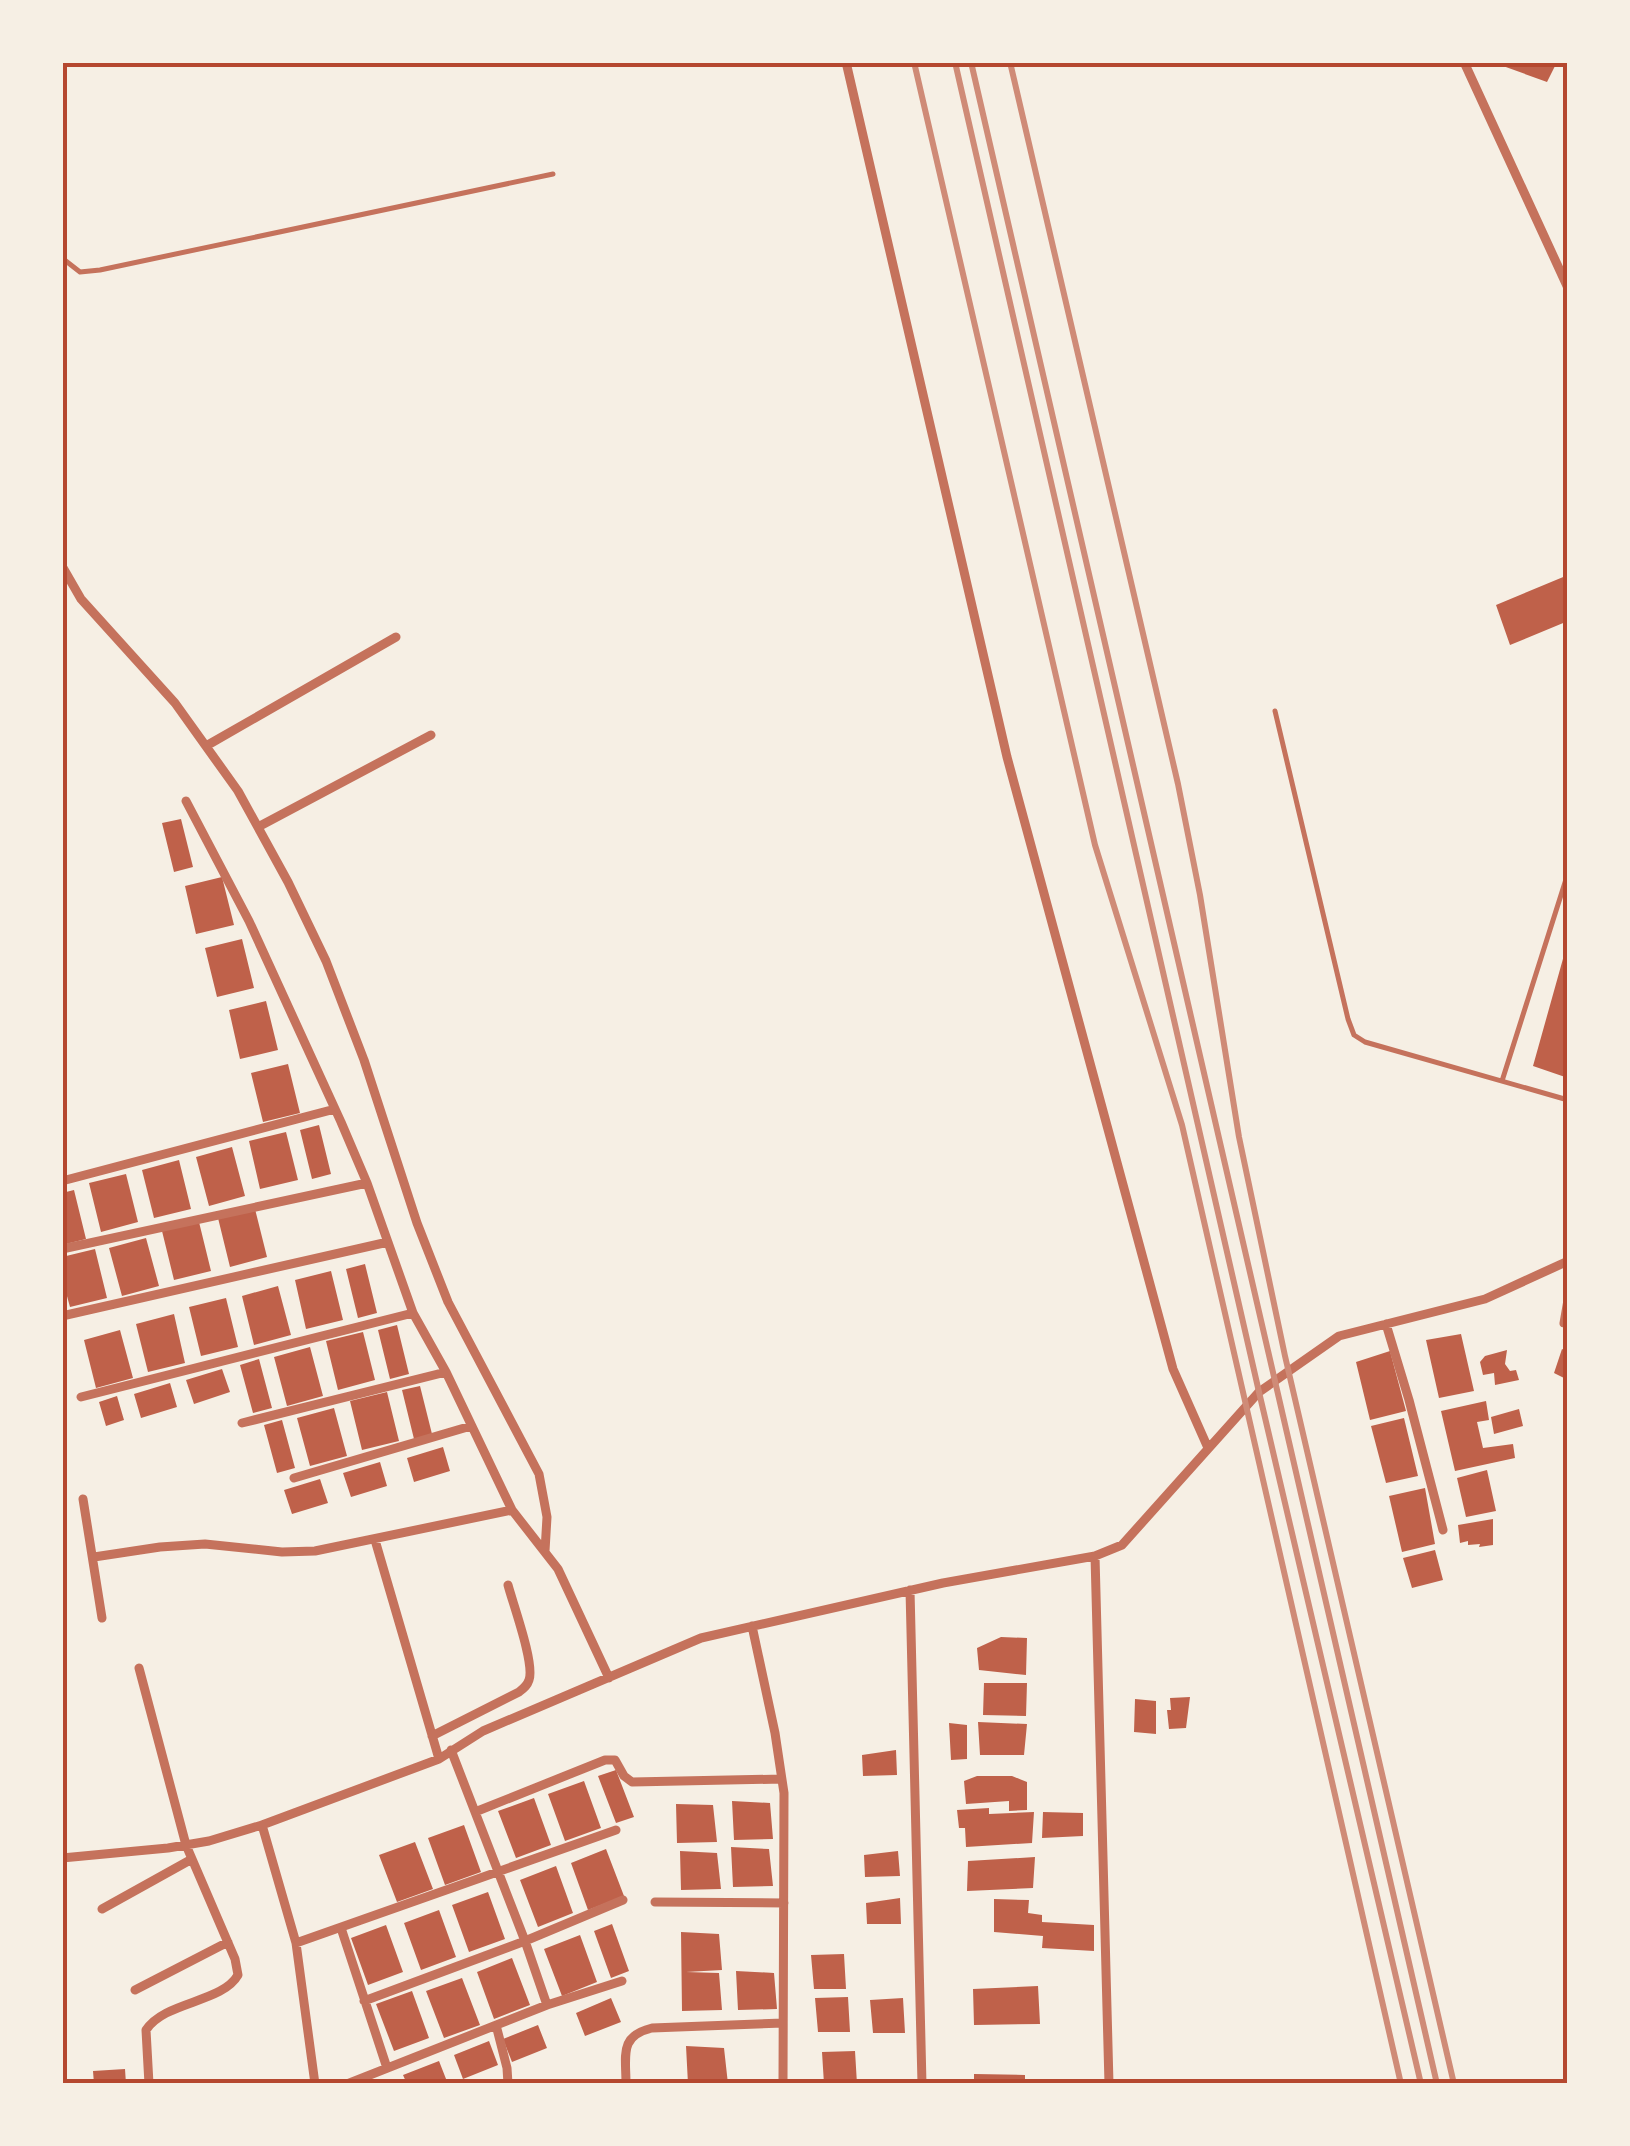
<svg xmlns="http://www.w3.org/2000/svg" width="1630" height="2146" viewBox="0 0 1630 2146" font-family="'Sofia Sans Condensed',sans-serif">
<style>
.building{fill:#bf614a}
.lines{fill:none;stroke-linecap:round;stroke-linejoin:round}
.service{stroke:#c5725c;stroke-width:5}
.minor{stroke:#c5725c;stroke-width:9}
.rail{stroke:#cf8b77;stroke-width:6}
.neatline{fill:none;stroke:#b5482f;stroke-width:4}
</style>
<rect width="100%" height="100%" fill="#f6efe4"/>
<path class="building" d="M1504,62H1557L1547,82L1503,66Z
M1568,575V621L1510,645L1496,605Z
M181,819L193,867L174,872L162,823Z
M222,877L234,925L196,934L185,886Z
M242,939L254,988L217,997L205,948Z
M1566,948H1568V1078L1533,1066Z
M266,1001L278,1050L240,1059L229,1010Z
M288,1064L300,1113L263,1122L251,1073Z
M319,1125L331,1174L312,1179L300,1130Z
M286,1132L298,1180L260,1189L249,1141Z
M232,1147L245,1196L209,1206L196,1157Z
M179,1160L191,1209L154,1218L142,1170Z
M126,1174L138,1222L101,1232L89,1183Z
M74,1190L86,1239L62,1245V1193Z
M255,1209L267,1257L230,1267L218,1218Z
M199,1222L211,1271L174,1280L162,1231Z
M146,1238L159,1286L122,1296L109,1248Z
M95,1249L107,1298L70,1307L62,1278V1257Z
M365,1264L377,1313L358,1318L346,1269Z
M331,1271L343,1320L306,1329L295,1280Z
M278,1286L291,1335L254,1345L242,1296Z
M226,1298L238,1347L201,1356L189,1307Z
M174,1314L185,1363L148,1372L136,1324Z
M397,1325L409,1374L390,1379L378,1330Z
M120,1330L133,1378L96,1388L84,1340Z
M363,1332L375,1380L338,1390L326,1341Z
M1461,1334L1474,1391L1439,1398L1426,1340Z
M310,1347L323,1396L287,1406L274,1357Z
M1562,1349L1568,1352V1380L1554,1373Z
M1507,1350L1505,1364L1510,1371L1516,1370L1519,1380L1495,1385L1494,1373L1483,1375L1480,1362L1485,1356Z
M1390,1351L1406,1411L1370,1420L1356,1362Z
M259,1359L272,1408L253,1413L240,1365Z
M222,1369L230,1392L194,1404L186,1380Z
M170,1383L177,1407L141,1418L134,1394Z
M420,1386L432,1434L414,1439L402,1390Z
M387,1392L399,1441L362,1450L350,1401Z
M117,1396L124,1420L106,1426L99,1402Z
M1486,1401L1489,1420L1477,1422L1483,1448L1513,1444L1515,1458L1455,1471L1441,1411Z
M334,1408L347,1456L310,1466L297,1418Z
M1519,1409L1523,1426L1494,1434L1491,1417Z
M1404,1418L1418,1476L1386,1483L1371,1426Z
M282,1420L295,1468L277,1473L264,1425Z
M443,1447L450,1471L414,1482L407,1458Z
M380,1462L387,1486L351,1497L343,1473Z
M1487,1470L1496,1511L1466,1517L1457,1478Z
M320,1479L328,1503L292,1514L284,1490Z
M1425,1488L1435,1544L1402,1552L1389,1496Z
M1493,1519V1545L1479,1547L1480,1544L1468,1545V1541L1460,1543L1458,1525Z
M1435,1550L1443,1580L1412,1588L1403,1558Z
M1001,1637L1027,1638L1026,1675L979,1670L977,1648Z
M984,1683H1027L1026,1716L983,1715Z
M1190,1697L1186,1728L1169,1729L1167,1710H1171L1170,1698Z
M1135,1699L1156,1701V1734L1134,1732Z
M978,1722L1027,1724L1024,1755H980Z
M949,1723L967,1725V1759L951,1760Z
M896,1750L897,1775L863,1776L862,1755Z
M616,1770L634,1817L616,1823L598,1776Z
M977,1776H1012L1027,1782V1810L1009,1811V1801L966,1804L964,1781Z
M584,1781L601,1828L565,1841L548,1794Z
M534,1798L551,1845L516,1858L498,1811Z
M732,1801L770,1803L773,1839L734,1840Z
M676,1804L713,1805L717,1842L677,1843Z
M989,1808V1814L1034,1812L1032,1843L966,1847L965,1828H959L957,1810Z
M1043,1812L1083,1813V1836L1042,1838Z
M464,1825L481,1872L445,1885L428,1838Z
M415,1842L433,1889L397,1902L379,1855Z
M731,1847L769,1849L773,1886L733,1887Z
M606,1849L624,1896L588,1910L571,1863Z
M680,1851L717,1853L721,1889L681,1890Z
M898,1851L900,1876L865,1877L864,1855Z
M1035,1857L1033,1888L967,1891L968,1861Z
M556,1866L573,1913L538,1927L520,1880Z
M488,1892L505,1939L469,1952L452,1905Z
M900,1898L901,1924H867L866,1903Z
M994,1899L1029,1900L1028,1913L1042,1915V1922L1094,1925V1951L1042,1948L1043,1936L994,1932Z
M439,1910L456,1957L421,1970L404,1923Z
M612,1924L629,1971L611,1978L594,1931Z
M386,1925L403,1972L368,1985L351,1938Z
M681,1932L719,1934L722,1970L686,1972L719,1973L722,2010L682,2011Z
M580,1935L597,1982L562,1996L544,1949Z
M844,1954L846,1989H814L811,1955Z
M512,1958L530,2005L494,2019L477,1972Z
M736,1971L774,1973L777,2009L738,2010Z
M462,1978L480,2025L444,2038L426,1991Z
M1038,1986L1040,2024L974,2025L973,1989Z
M412,1991L429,2038L394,2051L376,2004Z
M848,1997L850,2032H818L815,1998Z
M611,1998L621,2022L585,2036L576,2013Z
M903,1998L905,2033H873L870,2000Z
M538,2025L547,2048L512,2062L503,2039Z
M489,2041L498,2065L463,2079L454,2055Z
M686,2046L724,2048L728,2084H688Z
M855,2051L857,2084H824L822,2052Z
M439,2061L448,2084H407L403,2075Z
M125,2069L126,2084H94L93,2071Z
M974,2074L1025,2075V2084H974Z"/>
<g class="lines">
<path class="service" d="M62,258L80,272L100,270L553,174
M1275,711L1348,1019L1354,1035L1365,1042L1568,1100
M1502,1081L1568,873"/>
<path class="minor" d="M846,62L1007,757L1173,1369L1208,1448
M1464,62L1568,288
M62,566L81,599L175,703L238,791L288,882L326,961L364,1060L417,1223L448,1302L539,1474L547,1517L545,1551
M206,746L396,637
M186,801L249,921L341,1122L367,1183L413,1313L446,1372L512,1510L558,1569L609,1678
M258,827L431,735
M62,1181L335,1109
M62,1249L367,1183
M1568,1300L1564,1323L1568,1324
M62,1316L388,1242
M1386,1324L1409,1400L1443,1530
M81,1397L413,1313
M242,1423L446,1372
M294,1478L471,1426
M83,1499L102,1618
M375,1540L439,1759
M1095,1556L1109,2084
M94,1557L160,1547L205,1544L282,1552L315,1551L512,1510
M910,1590L922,2084
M752,1626L775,1733L784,1793L783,2084
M139,1668L186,1845L235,1959L238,1975C222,2003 165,2001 146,2030L149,2084
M432,1736L519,1692C524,1688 527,1686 529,1680C535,1664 513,1604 508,1585
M451,1750L525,1941L547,2005
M475,1812L605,1760H615L624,1776L632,1782L782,1779
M62,1858L168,1848L209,1841L262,1825
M655,1902L784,1903
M102,1909L192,1859
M341,1928L387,2068
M296,1943L616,1830
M135,1990L228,1942
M364,2001L525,1941L623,1900
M496,2025L507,2068L508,2084
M315,2084L296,1943L262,1825L439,1759L483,1731L701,1638L943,1583L1095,1556L1122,1545L1259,1392L1339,1336L1485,1299L1568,1261
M347,2084L547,2005L622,1981
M626,2084C626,2055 619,2036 652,2028L783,2023"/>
<path class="rail" d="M914,62L1095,845L1182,1125L1401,2084
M955,62L1259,1392L1421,2084
M971,62L1437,2084
M1010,62L1178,784L1200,895L1239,1137L1285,1356L1454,2084"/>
</g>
<rect width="1630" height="2146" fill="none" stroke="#f6efe4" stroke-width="130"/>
<rect x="65" y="65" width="1500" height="2016" class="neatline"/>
</svg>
